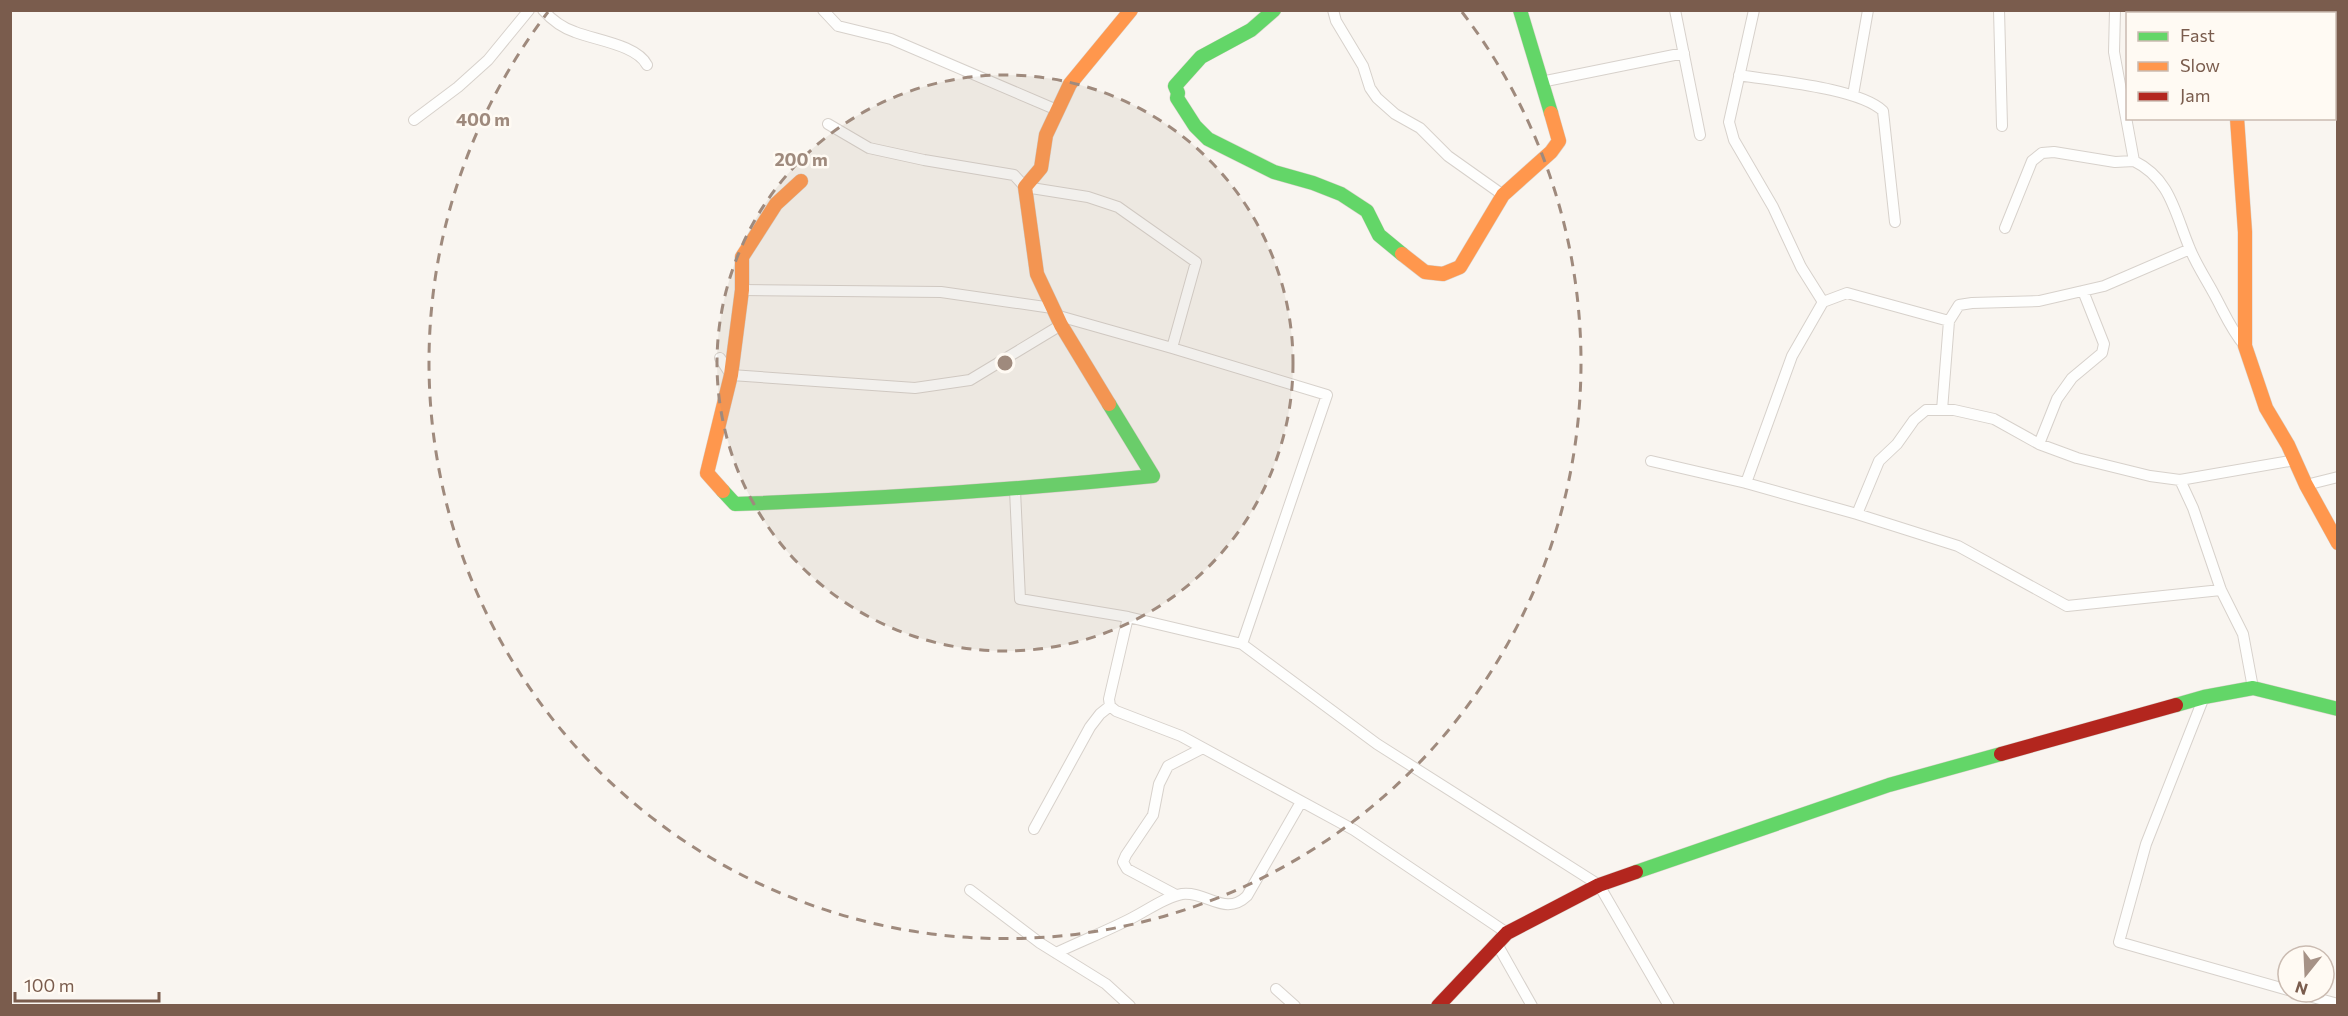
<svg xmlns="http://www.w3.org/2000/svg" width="2348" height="1016" viewBox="0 0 2348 1016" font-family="Commissioner,sans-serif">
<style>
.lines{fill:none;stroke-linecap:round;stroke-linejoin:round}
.street-casing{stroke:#d7d1cb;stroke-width:12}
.fast-casing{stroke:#d9d2cb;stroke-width:15}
.slow-casing{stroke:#d9d2cb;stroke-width:15}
.jam-casing{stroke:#d9d2cb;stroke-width:15}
.street{stroke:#fefefd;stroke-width:10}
.fast{stroke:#63d668;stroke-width:14}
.slow{stroke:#ff974d;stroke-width:14}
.jam{stroke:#b3261e;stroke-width:14}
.ring{fill:none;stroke:#9f8a7d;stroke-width:3;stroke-dasharray:10 8}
.centre{fill:#9f8a7d;stroke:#fffaf3;stroke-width:3}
.ring-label{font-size:18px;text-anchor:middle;font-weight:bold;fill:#9f8a7d;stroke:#fffaf3;stroke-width:5;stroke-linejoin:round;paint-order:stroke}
</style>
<rect width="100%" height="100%" fill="#f9f5f0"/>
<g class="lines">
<defs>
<path id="street" d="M543,10C551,19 563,28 575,32C595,40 637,45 647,65
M823,10L838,26L891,39L1057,110
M1333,10L1336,21L1363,66L1370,88L1377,98L1395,114L1420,128L1448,156L1503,195
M1675,10L1700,135
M1754,10L1729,122L1734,140L1773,207L1801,267L1823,302
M1999,10L2002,126
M2115,10L2114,52L2134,161C2171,179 2175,214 2190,249C2196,264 2206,279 2214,294C2224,312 2231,330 2245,346
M1739,75C1775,81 1859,88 1883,111L1895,222
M1541,82L1684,53
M1853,95L1868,10
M414,120L458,87L488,60L529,10
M828,124L869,148L924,160L1014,175L1025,187L1088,197L1118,207L1125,212L1196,262L1172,348
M2005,228L2032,161L2042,153L2054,152L2115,162L2134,161
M742,290L941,292L1052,308
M1059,316L1172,348L1327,395L1242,644
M720,358L731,375L915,388L970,380L1061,325
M1942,410L1949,321L1959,305L1972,303L2039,301L2104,286L2190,249
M2039,444L2057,399L2072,378L2102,353L2104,344L2083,291
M1651,461L1746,483L1857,514L1958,546L2067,606L2221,590
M2180,480L2193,508L2221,590L2243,634L2253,688
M1746,483L1792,356L1823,302L1847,293L1949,321
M2306,485L2338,477
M1015,490L1020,599L1128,617L1109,699L1110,706L1116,711L1181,736L1354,830L1507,933
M1857,514L1879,461L1897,444L1914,420L1926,410H1954L1994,419L2039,444L2077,458L2150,476L2180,480L2295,460
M1128,617L1242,644L1377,744L1599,885L1669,1006
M2204,697L2146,844L2119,942L2288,990
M1034,829L1090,727L1100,714L1110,706
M970,890L1040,943L1106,984L1130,1006
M1176,895L1127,869L1123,862L1126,855L1153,815L1159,784L1168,766L1203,748
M1497,944L1532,1006
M1056,953C1081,941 1107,931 1132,918C1148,910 1165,897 1182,894C1207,891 1225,917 1247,896L1301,802
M1276,989L1295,1006
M2294,992L2338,1004"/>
<path id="fast" d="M1274,10L1251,30L1201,57L1175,86L1178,93L1177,98L1195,126L1208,139L1274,172L1313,183L1341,194L1367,211L1379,235L1402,254
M1520,10L1551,113
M2233,10V14
M723,491L735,504C875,499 1014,490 1153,476L1109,404
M2176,705L2204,697L2253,688L2338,709
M1636,872L1889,785L2001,754"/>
<path id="slow" d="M2237,118L2245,232V346L2266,408L2288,445L2306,485L2338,543
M1402,254L1425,272L1443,274L1460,267L1503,195L1551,152L1559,141L1551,113
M1109,404L1061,325L1037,274L1025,187L1041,168L1046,135L1070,84L1131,10
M723,491L707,473L731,375L742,290V257L776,204L801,181"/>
<path id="jam" d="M2001,754L2176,705
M1438,1006L1507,933L1599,885L1636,872"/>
</defs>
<use href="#street" class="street-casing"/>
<use href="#fast" class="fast-casing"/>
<use href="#slow" class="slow-casing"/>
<use href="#jam" class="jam-casing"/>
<use href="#street" class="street"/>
<use href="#fast" class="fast"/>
<use href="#slow" class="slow"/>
<use href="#jam" class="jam"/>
</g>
<circle cx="1005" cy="363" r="288" fill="#9f8a7d" fill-opacity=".12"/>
<g class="ring">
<circle cx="1005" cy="363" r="288"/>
<path d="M1462 12A576 576 0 1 1 548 12"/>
</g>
<circle cx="1005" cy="363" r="9" class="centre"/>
<g class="ring-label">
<text x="483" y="126">400 m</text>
<text x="801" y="166">200 m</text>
</g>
<rect width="2348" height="1016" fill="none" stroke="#7a5c4d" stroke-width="24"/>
<rect x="2126" y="12" width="210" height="108" fill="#fffaf3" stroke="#cabbb1" stroke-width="1.5"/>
<rect x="2138" y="32" width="30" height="9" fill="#63d668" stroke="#cabbb1" stroke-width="1.5"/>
<text x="2180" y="42" font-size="18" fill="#7a5c4d">Fast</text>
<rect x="2138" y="62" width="30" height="9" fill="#ff974d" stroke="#cabbb1" stroke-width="1.5"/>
<text x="2180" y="72" font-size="18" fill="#7a5c4d">Slow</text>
<rect x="2138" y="92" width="30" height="9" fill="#b3261e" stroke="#cabbb1" stroke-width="1.5"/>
<text x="2180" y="102" font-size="18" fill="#7a5c4d">Jam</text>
<g transform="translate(2306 974) rotate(198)"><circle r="28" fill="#fffaf3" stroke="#cabbb1" stroke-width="1.5"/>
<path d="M0-4.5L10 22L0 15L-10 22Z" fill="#a69286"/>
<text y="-9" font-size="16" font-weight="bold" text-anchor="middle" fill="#7a5c4d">N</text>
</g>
<path d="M15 992v9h144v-9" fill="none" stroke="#7a5c4d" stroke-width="3"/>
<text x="24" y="992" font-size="18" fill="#7a5c4d" stroke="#fffaf3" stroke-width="4.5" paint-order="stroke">100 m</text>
</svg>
